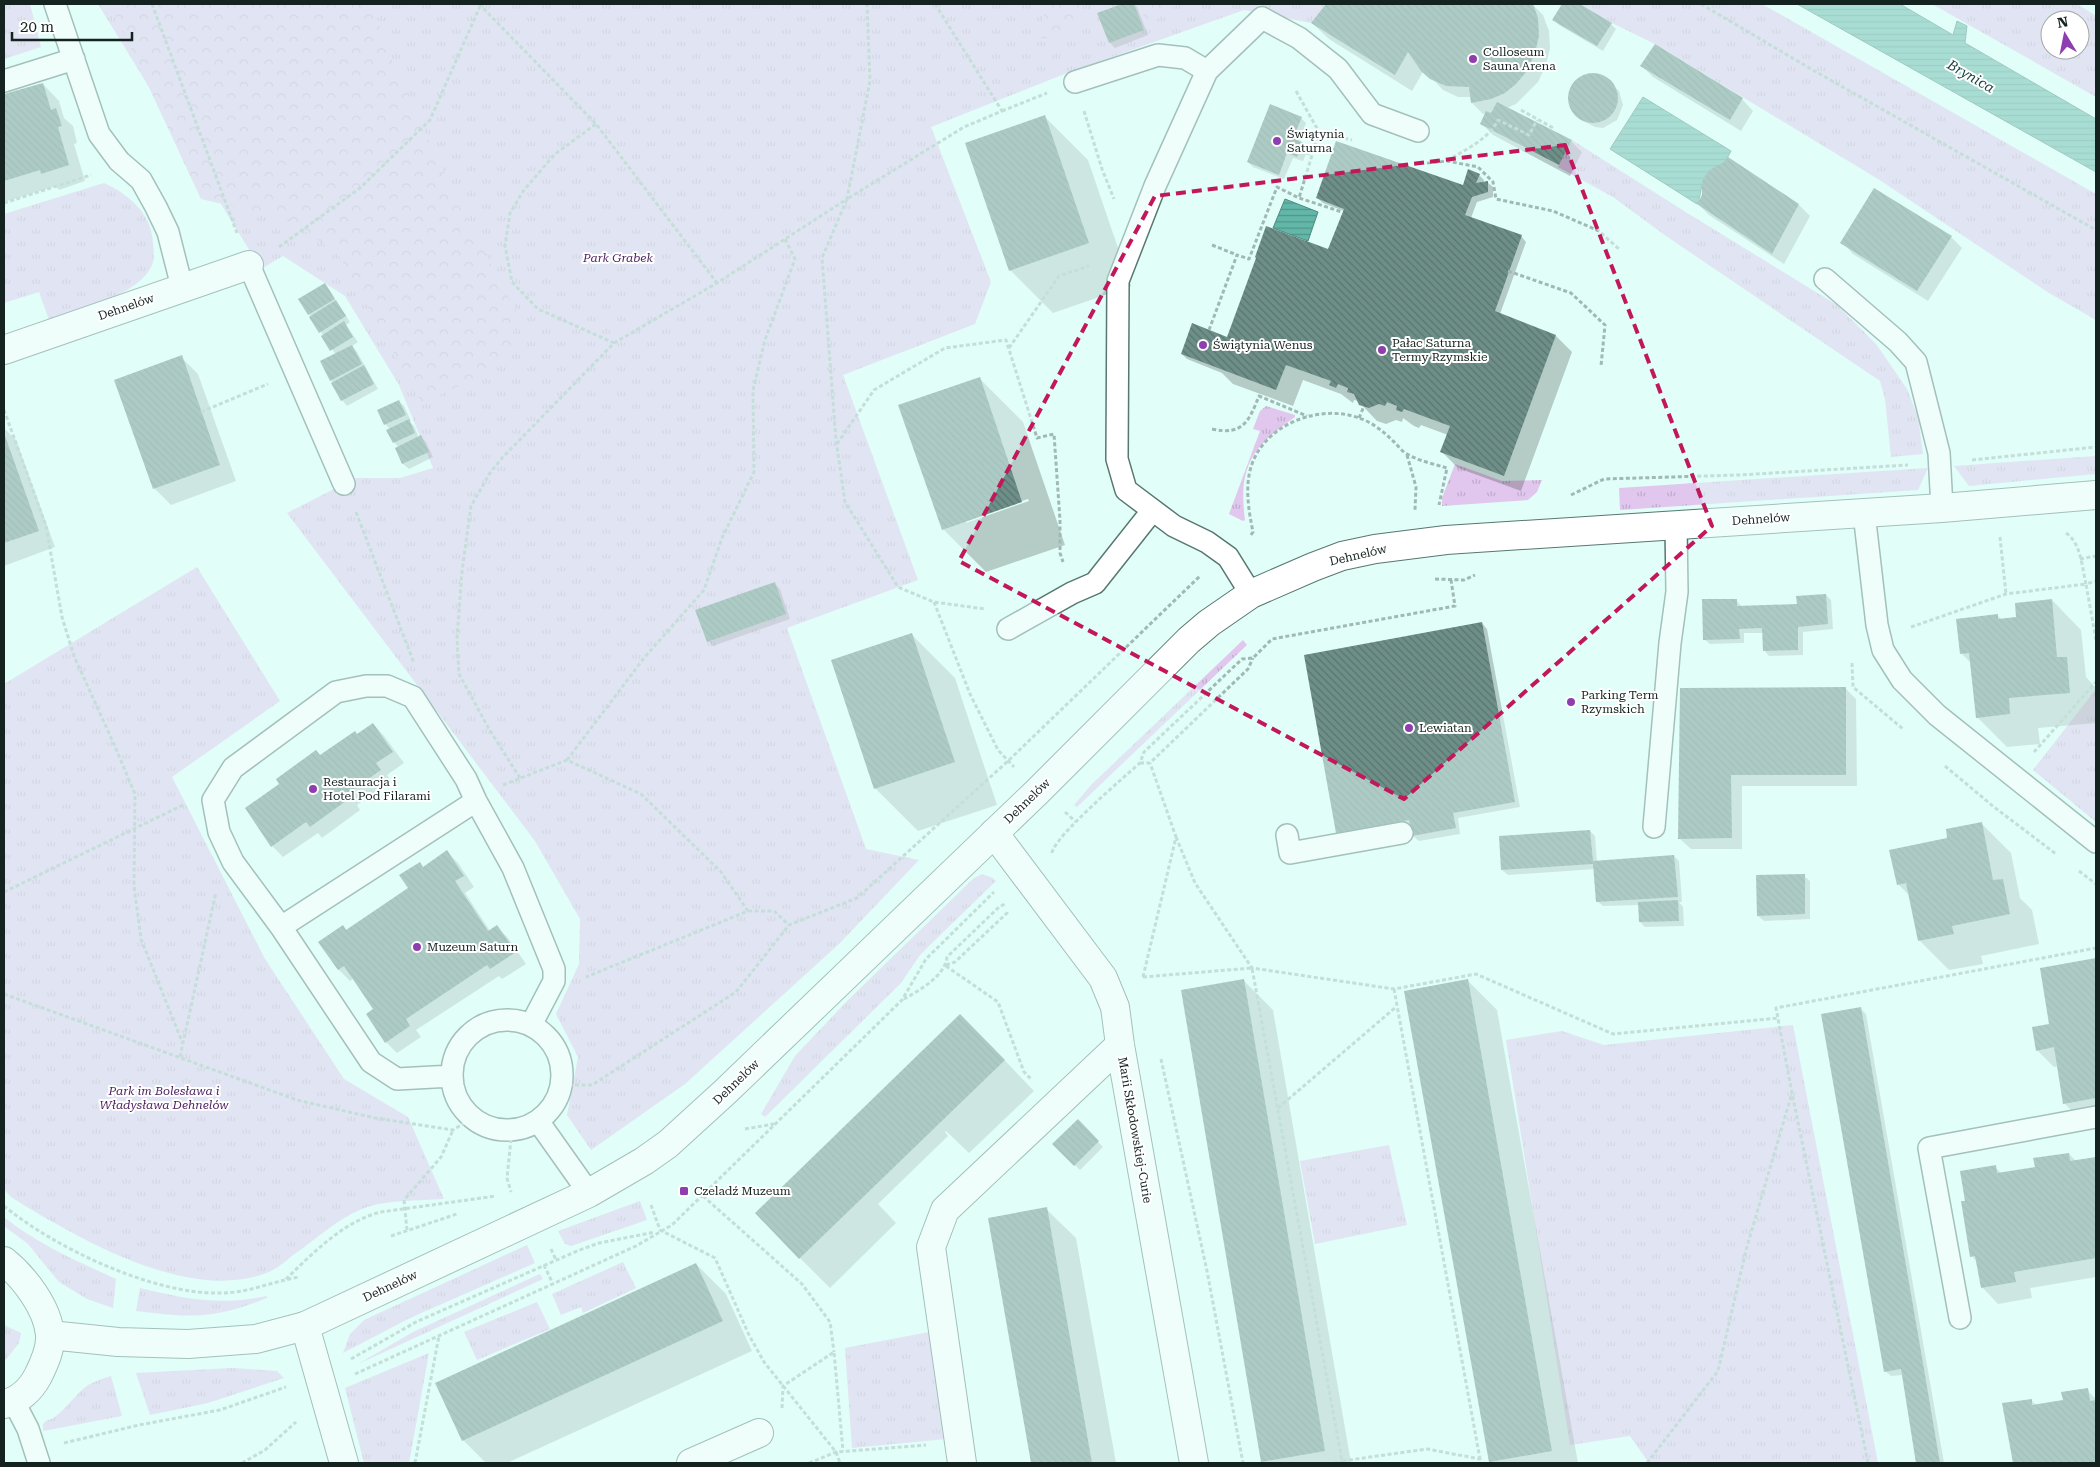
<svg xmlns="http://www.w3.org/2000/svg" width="2100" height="1467" viewBox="0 0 2100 1467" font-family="'Roboto Serif',serif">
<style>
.grass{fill:url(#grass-tufts);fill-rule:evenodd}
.forest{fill:url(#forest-crowns)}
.water{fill:url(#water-rules);stroke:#4c8b80}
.shadow{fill:#0003;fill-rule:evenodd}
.building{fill:url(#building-back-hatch)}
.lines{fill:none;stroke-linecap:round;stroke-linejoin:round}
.lane-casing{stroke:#577771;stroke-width:24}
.street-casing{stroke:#577771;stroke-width:30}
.secondary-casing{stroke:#577771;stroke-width:30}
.path{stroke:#a1b9b4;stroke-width:3;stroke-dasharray:4 2.5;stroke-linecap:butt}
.lane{stroke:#fff;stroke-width:21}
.street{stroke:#fff;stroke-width:28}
.secondary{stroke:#fff;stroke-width:28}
.marked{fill:none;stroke:#c2185b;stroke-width:4;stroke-dasharray:10 6;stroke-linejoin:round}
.poi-dot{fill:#8e3eae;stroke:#fff;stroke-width:2}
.labels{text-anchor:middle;stroke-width:4;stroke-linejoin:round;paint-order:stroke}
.poi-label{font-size:12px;fill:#152320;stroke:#fff;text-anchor:start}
.park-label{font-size:12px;font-style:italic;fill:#502262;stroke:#fff}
.street-label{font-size:12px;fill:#152320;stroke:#fff}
.water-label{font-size:14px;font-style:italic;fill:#1c443e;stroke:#fff}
</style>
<defs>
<pattern id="grass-tufts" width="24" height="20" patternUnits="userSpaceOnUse" patternTransform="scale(1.25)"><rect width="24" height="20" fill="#e1c7ed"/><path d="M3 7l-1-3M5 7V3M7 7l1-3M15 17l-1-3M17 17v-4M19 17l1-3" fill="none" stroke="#c0abcb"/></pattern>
<pattern id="forest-crowns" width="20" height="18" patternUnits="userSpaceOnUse" patternTransform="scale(1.25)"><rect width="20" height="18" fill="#e1c7ed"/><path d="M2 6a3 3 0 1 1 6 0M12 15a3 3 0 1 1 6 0" fill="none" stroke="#c0abcb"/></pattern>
<pattern id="water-rules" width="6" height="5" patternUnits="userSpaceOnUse" patternTransform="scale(1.25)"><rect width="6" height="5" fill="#63b7a9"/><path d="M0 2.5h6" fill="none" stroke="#509489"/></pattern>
<pattern id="building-back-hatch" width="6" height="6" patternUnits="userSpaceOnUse" patternTransform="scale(1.25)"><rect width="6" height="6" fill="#6e8f88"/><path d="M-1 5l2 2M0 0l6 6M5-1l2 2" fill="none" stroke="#59746f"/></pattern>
</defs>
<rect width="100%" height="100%" fill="#e1fef8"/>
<path class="grass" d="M4,4H30L41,47L4,59Z
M98,4H1326L1311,23L1244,10L1067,73L931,127L991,282L975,324L843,375L918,580L787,628L866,849L919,860L840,943L685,1084L591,1150L567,1115L578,1057L556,1014L579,964L580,919L535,841L287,513L356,478H400L433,468L399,385L345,296L283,256L261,269Z
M1580,4H1762L2096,194V320L2049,293L1878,179L1655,44L1612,23Z
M1932,4H2077L2096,16V97ZM2050,20H2080V50H2050Z
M1572,140L1684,211L1837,305L1876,344L1907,389L1918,417L1923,454L1891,457L1885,399L1880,381L1666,236L1613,197L1558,167Z
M104,183C126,193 148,210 152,235C153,243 155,254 153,262C144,294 77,311 49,320L39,292L4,303V214Z
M1266,406L1295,415V417C1252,447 1238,466 1245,520L1243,521L1229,514L1260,431L1253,429L1260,411Z
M2096,456V474L1969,486L1954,466Z
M1455,464L1502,481L1542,480L1537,492L1528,500L1442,506V498Z
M1928,468L1918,490L1620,510L1619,488Z
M197,567L280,701L172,777L265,959L344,1079L408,1117L444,1199C418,1201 387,1199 362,1209C337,1219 315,1240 293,1255C286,1261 279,1267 271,1271C192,1306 77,1238 11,1197L4,1189V684Z
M1243,640L1247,645L1077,807L1074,805L1091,785Z
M2096,689V822L2033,770Z
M982,874L993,878L996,881L931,944L920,955L901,983L765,1117L761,1114L795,1056L848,1000L974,878Z
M1793,1025L1878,1463H1649L1630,1436L1570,1445L1506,1040L1562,1031L1604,1045Z
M1389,1145L1407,1225L1315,1244L1300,1161Z
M640,1201L647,1220L571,1246L565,1244L558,1231Z
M4,1217C37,1244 77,1261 116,1279L113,1308L87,1299L59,1282L28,1244L4,1226Z
M527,1245L535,1263L410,1318L343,1353L350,1334L364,1320Z
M623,1262L636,1288L583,1313L581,1307L561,1315L552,1294Z
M540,1274L543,1279L358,1364L413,1332Z
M140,1288C187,1299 218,1306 267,1296V1298C214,1319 191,1318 136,1311Z
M537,1302L550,1329L477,1360L464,1332Z
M4,1325L21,1333L19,1343L4,1362Z
M929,1332L946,1439L852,1448L845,1348Z
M429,1353L409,1463H364L345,1388Z
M232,1368L277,1371L284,1378L208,1403L150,1415L136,1373Z
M111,1376L122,1416L43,1431V1424C46,1420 49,1420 53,1418C64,1411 72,1399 82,1390C89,1383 101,1379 111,1376Z"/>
<path class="forest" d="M110,4H372L395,69L459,204L516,311L509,361L422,404L338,254L288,219L201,199Z
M1045,4H1084L1070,35L1041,39Z
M1138,4H1177L1148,26Z"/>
<path class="water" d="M1797,4H1900L1953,35L1957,21L1967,26L1965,43L2096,119V172Z
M1571 97a22 22 0 1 1 44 0a22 22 0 1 1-44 0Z
M1643,97L1731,151C1729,155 1726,161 1722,164C1715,167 1711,169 1706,175C1700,185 1702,194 1697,204L1610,149Z
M1285,199L1318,212L1308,241L1273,228Z"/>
<path class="shadow" d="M1126,4H1134L1137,7L1148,35L1115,48L1110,43L1099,14Z
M1327,4H1532L1543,15L1549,31L1550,48L1546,65L1538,82L1516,104L1507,108L1571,141L1582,152L1570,176L1493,135L1482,124L1486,113L1483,114L1472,103L1471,97H1458L1443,90L1424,70L1412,91L1329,39L1312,23Z
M1564,4H1578L1611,24L1616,29L1603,51L1559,25L1554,20Z
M1642,66L1742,99L1753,111L1741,131L1653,77Z
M1585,75H1601L1619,91L1623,105L1617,120L1603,128L1595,127L1581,120L1575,114L1569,99L1572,84Z
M43,84L59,101L64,118L73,126L77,143L74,144L85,181L59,190L56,186L4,202V107H6L4,95Z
M1045,117L1088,160L1131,286L1053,313L1010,270Z
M1301,118L1306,123L1299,142L1308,149L1303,161L1293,158L1284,179L1253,167L1248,162Z
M1728,159L1799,205L1810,216L1784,264L1709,215L1698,204Z
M1479,175L1484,180L1483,183L1487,182L1493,187V197L1477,202L1471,218L1521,236L1526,242L1500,314L1556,336L1572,352L1521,491L1458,468L1441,451L1448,435L1421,425L1419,428L1414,426L1403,418L1402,422L1396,420L1386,424L1377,421L1358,401L1354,400L1353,403L1341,394L1303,380L1293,406L1233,384L1222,373L1187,359L1182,354L1226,339L1329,252L1344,211L1323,203L1317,198L1464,186Z
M1951,237L1962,248L1928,301L1853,254L1842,242Z
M325,284L350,322L346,325L358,342L352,346L357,352L378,389L347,406L342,400L331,380L336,355L309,314Z
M181,357L198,374L236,481L171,505L154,488Z
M980,379L1023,422L1065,545L986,572L943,529ZM1028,499L1029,501L966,523V520Z
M398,401L404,406L411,421H409L414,426L419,438L421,437L426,442L433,457L409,469L403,464L396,449L399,448L394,442L390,429L385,424Z
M4,428L16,440L55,547L4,566Z
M774,583L780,589L790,619L713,646L708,641Z
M1826,595L1831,600L1833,629L1803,632V655L1769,656L1764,650L1763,633H1744V643L1710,644L1704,639L1736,600L1742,607L1799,605Z
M2052,600L2081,630L2086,677L2096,688V723L2038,728L2040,744L2007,747L1977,717L1972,664L1961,653L1997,615L2002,620L2018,619Z
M1482,623L1487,629L1520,807L1458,818L1460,834L1419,841L1413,836L1412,826L1342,838L1337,833Z
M912,635L955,678L997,805L918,831L875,788Z
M1845,688L1856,699L1857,786H1742V849H1691L1679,838L1681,689Z
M373,724L384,736L404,763L387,775L391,782L357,805L360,810L322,838L318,833L283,857L272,846L320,756L358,736Z
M1981,823L2011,853L2020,898L2032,910L2039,944L1981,956L1983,964L1949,970L1919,940L1910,896L1898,884Z
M1590,831L1595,836L1597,862L1674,856L1679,861L1682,902H1679L1683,907L1684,926L1645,927L1640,922L1639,905L1603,906L1597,901L1595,869L1508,875L1502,870Z
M447,852L458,863L474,887L465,893L490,931L497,927L508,938L526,964L502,979L499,976L416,1030L421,1037L397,1053L386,1042L374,1010L354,978L350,981L338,969L343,926L347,930L410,889L419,863L424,868Z
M1804,876L1810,881V919L1764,921L1758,916Z
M2096,959V1117L2081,1120L2064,1103L2058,1066L2054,1067L2037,1050L2050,1025L2041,969Z
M1243,980L1273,1010L1351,1463L1262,1462L1182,991Z
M1467,980L1497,1010L1578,1463H1492L1490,1462Z
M1860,1008L1866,1014L1944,1463H1916L1903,1375L1891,1376L1885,1371Z
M990,1045L1034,1091L969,1153L946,1131L945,1132L948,1136L878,1204L896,1223L830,1288L800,1258Z
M1078,1121L1103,1147L1080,1170L1053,1144Z
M2069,1154L2076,1161L2096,1158V1277L2030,1288L2032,1298L1998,1304L1982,1287L1977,1262L1972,1256L1967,1202L1995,1167L2002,1174L2036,1168Z
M1046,1209L1076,1238L1116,1463H1032L989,1219Z
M696,1264L726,1294L752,1351L507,1463H486L463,1440Z
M2087,1390L2096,1399V1463H2014L2004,1404L2031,1400L2037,1406L2064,1401Z"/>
<path class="building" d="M1122,4H1134L1144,30L1109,43L1097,13Z
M1326,4H1533L1538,18L1539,36L1535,53L1527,71L1516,84L1505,93L1491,99L1471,103L1469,87L1446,86L1430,79L1421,71L1408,52L1395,75L1311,23Z
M1562,4H1580L1612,23L1597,46L1552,20Z
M1655,44L1743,98L1730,120L1640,66Z
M1568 98a25 25 0 1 1 50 0a25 25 0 1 1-50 0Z
M43,83L51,110L56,108L62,126L58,127L69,165L41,174L40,170L4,181V94Z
M1497,102L1572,140L1559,165L1480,124L1486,111L1491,113Z
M1270,104L1302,117L1293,138L1304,143L1297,157L1287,153L1279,175L1247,162Z
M1045,115L1089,243L1009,271L965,143Z
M1336,141L1463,185L1468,169L1480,174L1476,183L1488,181V192L1472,197L1465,215L1522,235L1495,311L1556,335L1504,476L1440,452L1450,426L1404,409L1402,412L1396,410L1397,406L1387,402L1385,406L1379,404L1369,408L1359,405L1354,394L1347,392L1348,388L1338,384L1336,388L1329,385L1331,381L1286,365L1276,390L1181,354L1192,323L1227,337L1256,258L1255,257L1266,226L1328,249L1344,209L1316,198Z
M1728,157L1799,204L1772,254L1697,204L1702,195V183L1705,177L1710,170L1723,163Z
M1874,188L1952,236L1917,291L1840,243Z
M325,283L335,299L308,315L298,299Z
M336,300L346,316L319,333L309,317Z
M344,321L353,337L330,351L321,336Z
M352,345L362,364L330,381L320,361Z
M182,355L220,465L153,489L114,380Z
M364,365L374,384L341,401L331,383Z
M980,377L1022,502L942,530L898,405Z
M399,400L406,415L384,425L377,410Z
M409,419L415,433L393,443L386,430Z
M4,433L39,531L4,543Z
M421,435L429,452L402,464L395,448Z
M775,582L786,614L707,642L695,610Z
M1826,594L1828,624L1798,627V650L1763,651L1762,628L1739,629L1740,639L1703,640L1702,599H1737V606L1797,604L1796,596Z
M2052,599L2057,657H2067L2070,693L2009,698L2010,714L1976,718L1969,653L1960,654L1956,619L1998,614V619L2016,617L2015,603Z
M1482,622L1515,802L1453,813L1456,828L1412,836L1409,820L1336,833L1304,655Z
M912,633L955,762L874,789L831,660Z
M1846,687V775H1731L1732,838L1678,839L1680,688Z
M373,723L393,752L376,763L381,770L347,794L350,798L310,827L306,822L271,847L245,808L279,784L276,779L316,750L320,755L355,731L357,734Z
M1982,822L1993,880L2003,879L2010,914L1952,926L1954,934L1918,941L1906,883L1897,885L1889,850L1947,838L1946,829Z
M1590,830L1593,861L1674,855L1678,897L1596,902L1593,864L1501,870L1499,836Z
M447,850L464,876L455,881L488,931L497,925L516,952L490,969L487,965L406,1019L410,1026L385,1043L366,1014L373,1009L344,966L338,970L318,942L343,925L346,930L408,888L399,875L420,862L423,867Z
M1805,874V914L1757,916L1756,875Z
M1678,900L1679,921L1639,922L1638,902Z
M2096,958V1098L2063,1104L2054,1047L2036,1051L2032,1027L2049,1024L2040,968Z
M1244,979L1325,1451L1261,1462L1181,990Z
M1468,979L1552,1451L1489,1462L1404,991Z
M1861,1007L1919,1340L1940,1463H1916L1901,1369L1884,1372L1821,1014Z
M960,1014L1005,1060L799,1259L755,1213Z
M1078,1119L1099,1141L1074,1166L1052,1144Z
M2069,1153L2070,1161L2096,1157V1258L2014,1272L2016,1282L1981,1288L1975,1256L1970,1257L1961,1201H1965L1960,1171L1996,1165L1997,1173L2035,1167L2033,1158Z
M1047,1207L1080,1395L1092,1463H1031L1021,1406L988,1218Z
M696,1263L723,1321L462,1441L435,1383Z
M2088,1388L2090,1401L2096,1400V1463H2013L2002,1403L2032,1399V1405L2063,1400L2061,1392Z"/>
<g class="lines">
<defs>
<path id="lane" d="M55,4L99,134L119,161L141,180L156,207L168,232L182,287
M4,81L74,59
M1075,82L1158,55L1185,58L1207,71
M249,265L344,484
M1825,279L1898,342L1916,362L1939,453L1942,508
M1864,513L1877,625L1883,650L1902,680L1937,715L2096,842
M1251,594L1228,557L1207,542L1174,526L1126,490L1117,459L1118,281L1155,186L1207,71L1262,18L1299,38L1338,69L1372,114L1418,131
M1008,629L1072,593L1095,583L1152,511
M1654,827L1670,643L1677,592L1676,525
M1287,835L1290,853L1402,833
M281,927L476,801
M452 1075a55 55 0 1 1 110 0a55 55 0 1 1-110 0Z
M452,1076L397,1079L371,1062L281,927L233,862L219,832L213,800L233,768L336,692L366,686H387L413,697L466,779L476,801L513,868L554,969V981L531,1025
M538,1121L589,1193
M1960,1318L1929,1148L2096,1117
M14,1402L28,1429L39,1463"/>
<path id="street" d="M4,350L249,265
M994,833L1103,978L1115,1007L1120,1045L1194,1463
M305,1326L344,1463
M691,1463L759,1433
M962,1463L931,1247L945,1210L1120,1045"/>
<path id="secondary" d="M4,1261C24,1277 48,1308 50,1335C51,1349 44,1364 38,1376C31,1389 19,1401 4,1404
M50,1335L118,1342L188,1344L256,1339L305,1326L589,1193L644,1161L668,1144L725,1092L1037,792L1189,640L1209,623L1251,594L1313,567L1342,556L1375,549L1446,540L1942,508L2096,495"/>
</defs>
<use href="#lane" class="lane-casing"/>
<use href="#street" class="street-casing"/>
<use href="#secondary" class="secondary-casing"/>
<path class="path" d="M152,4L237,233
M479,4L596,124L717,283
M935,4L1002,111L964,127L847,199L822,258L836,440L845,502L898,587L934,602L985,609
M1701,4L1811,69L2096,230
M1296,91L1319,132L1299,198
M1521,110L1555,129
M1002,111L1047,93
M1084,111L1102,169L1114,199
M1319,132L1352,140
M1300,150L1312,155
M1447,161C1466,149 1488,140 1498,120L1529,135L1537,120
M1427,163L1447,161L1478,167L1493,182L1496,199L1553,211L1599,231L1620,250
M4,203L91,175
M1212,245L1237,255
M279,247L360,188L430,120L481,4
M1508,271L1571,293L1605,325L1601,366
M1209,330L1237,255L1249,259L1277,187L1299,198L1342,212
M614,343L717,283L847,199L870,81L867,4
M1009,348L1059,276L1089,266
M4,410L46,526L62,617L74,656L113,742L135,794L134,886L141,939L183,1044
M201,412L268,384
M1359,418L1364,406
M1212,429C1243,436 1249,421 1259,396L1307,416
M837,444L874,390L945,348L1006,340L1037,438L1054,434L1060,520V553L1063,562
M1407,455L1416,487L1415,510
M1972,460L2096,447
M1571,495L1604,479L1739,475L1908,465
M356,512L414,663
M2066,533C2081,543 2082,567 2086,584L2096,581
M1251,535L1253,532C1248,507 1243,479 1256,455C1275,420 1324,405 1359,418C1372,422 1384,432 1393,441C1398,445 1402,452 1407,454C1419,461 1434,464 1447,468L1439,505
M2000,537L2006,594
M2080,559L2096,556
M1435,579L1464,580L1475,575
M934,602L970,694L998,750L1014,767
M1911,627L2006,594L2086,584L2096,640
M1852,663L1853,687L1903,729
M2034,752L2096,682
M567,760L644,658L704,590L722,538L754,472L753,390L765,340L795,259L785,239
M1140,763H1150L1248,669L1253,658
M1945,766L1994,807L2056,854
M520,778L489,729L459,674L457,639L462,571L471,506L490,473L502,458L614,343L538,309L512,282L505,246L510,213L524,190L555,154L596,124
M503,785L567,760L641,794L721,872L748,911L586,977
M1065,812L1076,822
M1176,837L1195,883L1252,968L1394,989L1476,974L1613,1034L1778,1018
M1052,853C1053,838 1125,776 1140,763L1144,752L1242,659L1253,658L1272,639L1455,606L1451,580
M2079,871L2096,884
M4,892L183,805
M748,911H774L789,925L857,898L1008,761L1200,576
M946,965L955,962L1007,913L1008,910
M946,966L998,1002L1024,1072L1032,1080
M1143,977L1252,968L1342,1461L1427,1449L1480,1459L1481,1463
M1143,977L1176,837L1150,763
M1394,989L1480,1459
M4,994L297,1100L375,1118L453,1130L472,1118
M904,999C920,990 945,976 947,957L999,907L1005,904
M180,1057L216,892
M1161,1059L1207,1271L1243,1463
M562,1085H592L736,992L789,925
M1278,1108L1396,1007
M745,1129L774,1124
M511,1139L507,1178L511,1192
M703,1196L802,1284L830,1322L834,1352
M651,1205L660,1230L715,1258L749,1335L764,1362L836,1452L840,1463
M4,1206C55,1248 154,1295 221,1293C249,1293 273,1281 300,1277
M407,1230L404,1200L441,1157L453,1130
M391,1236L457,1214
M551,1249L556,1260
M544,1265L553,1284
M286,1279C313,1253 344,1221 381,1212L496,1196
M351,1359L416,1322L577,1251L599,1243L655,1232
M355,1374L636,1246L672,1225L902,1000L926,959L994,892
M782,1408L783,1386L834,1352L843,1451
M64,1443L139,1425L220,1410L286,1387
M242,1463L265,1450L296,1422
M415,1463L439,1336
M809,1463L836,1452L926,1445
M1334,1463L1342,1461
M1647,1463L1718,1371L1746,1250L1792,1093
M1868,1463L1792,1093L1776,1008L2096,948"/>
<use href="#lane" class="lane"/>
<use href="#street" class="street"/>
<use href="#secondary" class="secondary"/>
</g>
<path d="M0 0H2100V1467H0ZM1565,145L1712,526L1404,799L959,561L1155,196Z" fill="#e1fef8" fill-opacity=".55" fill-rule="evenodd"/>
<path class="marked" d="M1565,145L1712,526L1404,799L959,561L1155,196Z"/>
<g class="poi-dot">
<circle cx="1473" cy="59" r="5"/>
<circle cx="1277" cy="141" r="5"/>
<circle cx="1203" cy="345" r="5"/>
<circle cx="1382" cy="350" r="5"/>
<circle cx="1571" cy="702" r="5"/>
<circle cx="1409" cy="728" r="5"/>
<circle cx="313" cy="789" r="5"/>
<circle cx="417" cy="947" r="5"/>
<rect x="679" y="1186" width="10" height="10" rx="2.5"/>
</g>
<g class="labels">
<g class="poi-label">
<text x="1483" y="56">Colloseum<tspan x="1483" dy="14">Sauna Arena</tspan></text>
<text x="1287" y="138">Świątynia<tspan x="1287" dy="14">Saturna</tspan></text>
<text x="1392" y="347">Pałac Saturna<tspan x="1392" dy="14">Termy Rzymskie</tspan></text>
<text x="1213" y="349">Świątynia Wenus</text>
<text x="1581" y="699">Parking Term<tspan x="1581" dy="14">Rzymskich</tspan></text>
<text x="1419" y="732">Lewiatan</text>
<text x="323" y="786">Restauracja i<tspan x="323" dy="14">Hotel Pod Filarami</tspan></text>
<text x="427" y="951">Muzeum Saturn</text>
<text x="694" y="1195">Czeladź Muzeum</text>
</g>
<g class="park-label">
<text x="618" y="262">Park Grabek</text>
<text x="164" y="1095">Park im Bolesława i<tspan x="164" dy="14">Władysława Dehnelów</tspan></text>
</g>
<g class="street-label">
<text transform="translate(126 307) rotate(-19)" y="4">Dehnelów</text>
<text transform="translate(1761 519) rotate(-4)" y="4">Dehnelów</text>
<text transform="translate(1358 555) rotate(-13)" y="4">Dehnelów</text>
<text transform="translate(1027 801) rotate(-44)" y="4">Dehnelów</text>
<text transform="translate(736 1082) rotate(-44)" y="4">Dehnelów</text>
<text transform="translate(1135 1130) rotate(80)" y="4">Marii Skłodowskiej-Curie</text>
<text transform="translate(390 1286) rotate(-25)" y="4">Dehnelów</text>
</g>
<g class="water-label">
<text transform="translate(1971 76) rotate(30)" y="5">Brynica</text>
</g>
</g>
<rect width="2100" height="1467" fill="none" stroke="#152320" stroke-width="10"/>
<g transform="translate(2065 35) rotate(350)"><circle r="24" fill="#ffffff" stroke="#a1a7a6"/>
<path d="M0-4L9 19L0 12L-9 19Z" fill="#8e3eae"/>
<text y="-8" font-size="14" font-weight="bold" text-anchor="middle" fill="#152320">N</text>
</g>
<path d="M12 32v8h120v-8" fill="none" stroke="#152320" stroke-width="2.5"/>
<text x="20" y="32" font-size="15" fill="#152320" stroke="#ffffff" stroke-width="4" paint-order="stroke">20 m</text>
</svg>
